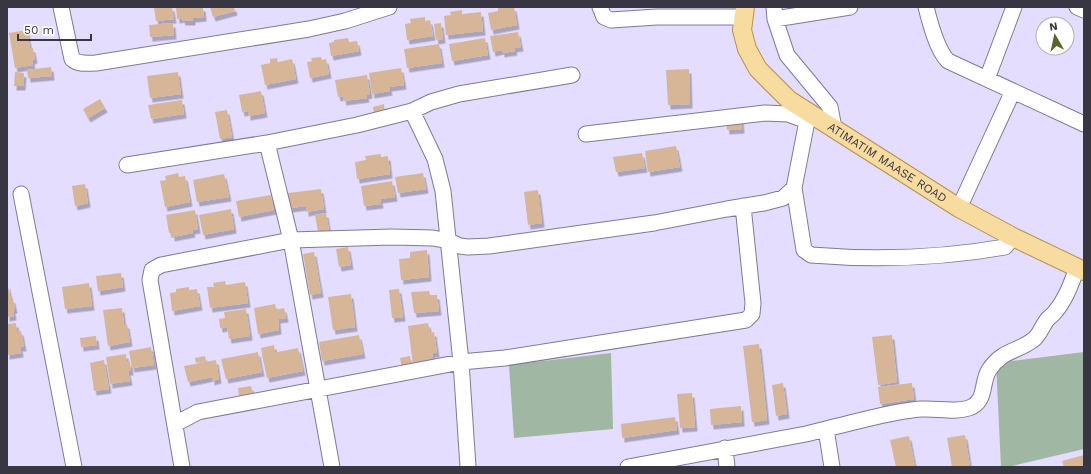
<svg xmlns="http://www.w3.org/2000/svg" width="1091" height="474" viewBox="0 0 1091 474" font-family="'Work Sans',sans-serif">
<style>
.green{fill:#a0b7a3}
.building{fill:#d7b698;filter:url(#shadow)}
.lines{fill:none;stroke-linecap:round;stroke-linejoin:round}
.minor-casing{stroke:#807996;stroke-width:17}
.major-casing{stroke:#b29255;stroke-width:20}
.minor{stroke:#fff;stroke-width:15}
.major{stroke:#f8db9f;stroke-width:18}
.labels{text-anchor:middle;stroke-width:3;stroke-linejoin:round;paint-order:stroke}
.street-label{font-size:12px;fill:#393643;stroke:#fff}
</style>
<defs>
<filter id="shadow"><feDropShadow dx="2.5" dy="4.5" stdDeviation="0" flood-color="#0004"/></filter>
</defs>
<rect width="100%" height="100%" fill="#e5ddfe"/>
<path class="green" d="M1084,352V449L1008,467H1001L996,363Z
M611,353L613,429L514,438L509,365Z"/>
<path class="building" d="M154,7H172L174,19L156,21Z
M176,7H203L204,17L193,18V21H183L182,18L177,19Z
M210,7H234L235,11L213,17Z
M498,7H508L509,8L514,7L517,25L491,30L488,13L498,11Z
M462,10V14L481,12L483,31L446,35L444,16L451,15L450,12Z
M425,17V21L430,20L433,36L407,40L405,24L411,23L410,19Z
M173,23L174,35L150,37L149,25Z
M441,23L443,39L436,40L434,24Z
M27,30L30,48H33L35,59L32,60L33,65L15,68L9,33Z
M518,32L521,47L514,48L515,51L502,53V50L493,52L490,36Z
M348,38L349,42L357,41L359,51L331,56L329,43L334,42V40Z
M485,38L488,55L452,61L449,44Z
M439,44L442,63L407,68L404,49Z
M321,57L322,60L326,59L329,74L310,78L307,62L312,61L311,58Z
M277,58L278,62L292,59L296,79L265,85L261,65L270,63V59Z
M51,67L52,76L28,78L27,70Z
M401,68L404,85L389,87L390,91L372,94L369,73Z
M689,69L690,104L668,105L666,70Z
M15,72L24,73L23,86H14Z
M178,72L181,94L150,98L147,76Z
M367,75L370,94L366,95L367,98L344,101L343,96L338,97L335,80Z
M261,91L265,113L248,116V111L242,112L239,95Z
M100,99L105,108L88,118L83,109Z
M182,100L184,114L151,119L148,105Z
M384,104L385,113L374,115L373,107Z
M227,110L232,137L220,139L215,112Z
M741,118L742,129L727,130L726,119Z
M676,146L680,167L648,172L645,151Z
M642,153L645,168L616,172L613,157Z
M381,154V157L388,156L390,174L357,179L355,162L366,160L365,156Z
M178,173L179,177L185,176L190,202L165,207L160,181L166,180L165,176Z
M423,173L426,189L398,193L395,177Z
M224,174L229,197L197,202L193,180Z
M392,181L395,197L380,199L381,204L364,206L361,186Z
M85,184L88,203L75,206L72,186Z
M321,189L324,209L306,212V206L290,208L288,193Z
M538,190L542,223L528,225L524,192Z
M271,195L274,210L239,217L236,201Z
M231,209L234,229L203,235L199,215Z
M195,210L198,229L192,230L193,233L172,237V233H169L166,215Z
M326,213L329,230L318,232L315,215Z
M348,247L351,265L339,267L336,249Z
M427,250L429,277L401,280L399,259L410,258V252Z
M314,252L321,293L310,295L303,254Z
M121,273L123,287L98,291L96,276Z
M225,281L226,285L245,282L248,303L210,308L207,287H214L213,283Z
M7,283L11,299H13L15,309H13L14,316L7,317Z
M89,283L92,306L65,309L62,287Z
M189,287V290L197,289L200,306L172,311L170,293L176,292V289Z
M399,289L403,317L392,318L389,290Z
M429,291L430,295H437L439,311L414,313L411,292Z
M351,294L355,327L333,330L328,297Z
M275,304L276,310L284,308L286,318L278,319L279,330L258,334L254,308Z
M122,308L124,325L127,324L130,342L108,346L103,310Z
M246,309L250,336L229,339L227,327L220,328L219,319L225,318L224,312Z
M16,323L17,331H21L24,347H20L21,353L7,355V324Z
M428,323L430,333L434,332L437,353H432L434,363L413,365L408,326Z
M359,335L363,354L322,361L319,342Z
M892,335L897,382L878,385L872,337Z
M96,336L97,345L81,347L80,338Z
M759,344L767,420L752,422L743,346Z
M274,345L275,352L262,355L261,348Z
M151,347L154,365L132,368L129,351Z
M298,348L303,371L267,378L262,355Z
M258,352L262,372L226,379L221,359Z
M126,354L127,362L130,361L131,371H128L130,381L110,384L106,357Z
M205,356L206,361L196,363L195,358Z
M410,356L412,366L402,369L400,358Z
M104,360L109,389L94,391L90,363Z
M216,360L219,379L212,381V377L188,382L184,366Z
M783,383L787,414L776,416L772,385Z
M912,383L914,399L880,404L878,387Z
M251,386L253,395L239,397L238,388Z
M692,393L695,427L680,428L677,394Z
M741,406L742,422L711,425L710,409Z
M675,417L677,430L622,438L621,424Z
M965,435L970,467H952L947,438Z
M909,436L915,467H896L890,440Z
M1084,455V467H1064L1062,461Z"/>
<g class="lines">
<defs>
<path id="minor" d="M61,7L72,59C79,65 88,63 96,63L309,29L345,21L389,7
M600,7L604,17L611,20L657,17H743
M774,7L775,19L787,55L830,107L834,128
M926,7C930,23 937,50 948,61L1084,124
M1077,7L1084,10
M775,19L850,7
M987,79L1014,7
M412,111L435,159L443,191L461,362L468,467
M586,134L765,113L788,114L807,121
M267,143L291,240L332,467
M127,165L267,143L357,125L412,111L431,102L459,94L572,75
M794,188L804,250L811,255C873,260 943,258 1005,247L1013,237
M21,194L74,467
M959,208L1013,91
M175,424L198,412L461,362L505,358L746,320L752,314L753,303L743,206
M826,429C856,422 892,411 921,409C938,408 953,413 969,408C987,402 981,382 989,370C1002,350 1017,352 1033,340C1040,335 1042,326 1047,320C1049,317 1053,315 1055,312C1066,299 1071,284 1077,268
M725,448L727,467
M182,467L150,280L152,270L161,265L291,240L392,237L433,238L449,241L460,246L468,247L489,246L654,223L727,209L764,203L783,198L794,188L807,121L806,110
M628,467L806,434L826,429L832,467"/>
<g id="major">
<path id="s1" d="M745,7L742,30L747,49L758,69L789,100L959,208L1013,237L1084,271"/>
</g>
</defs>
<use href="#minor" class="minor-casing"/>
<use href="#major" class="major-casing"/>
<use href="#minor" class="minor"/>
<use href="#major" class="major"/>
</g>
<g class="labels">
<g class="street-label">
<text dy="4" stroke="none"><textPath href="#s1" startOffset="226">ATIMATIM MAASE ROAD</textPath></text>
</g>
</g>
<rect width="1091" height="474" fill="none" stroke="#393643" stroke-width="16"/>
<g transform="translate(1055 36) rotate(351)"><circle r="19" fill="#ffffff" stroke="#b0afb4"/>
<path d="M0-3L7 15L0 10L-7 15Z" fill="#5f622f"/>
<text y="-6" font-size="11" font-weight="bold" text-anchor="middle" fill="#393643">N</text>
</g>
<path d="M18 34v6h73v-6" fill="none" stroke="#393643" stroke-width="2"/>
<text x="24" y="34" font-size="12" fill="#393643" stroke="#ffffff" stroke-width="3" paint-order="stroke">50 m</text>
</svg>
